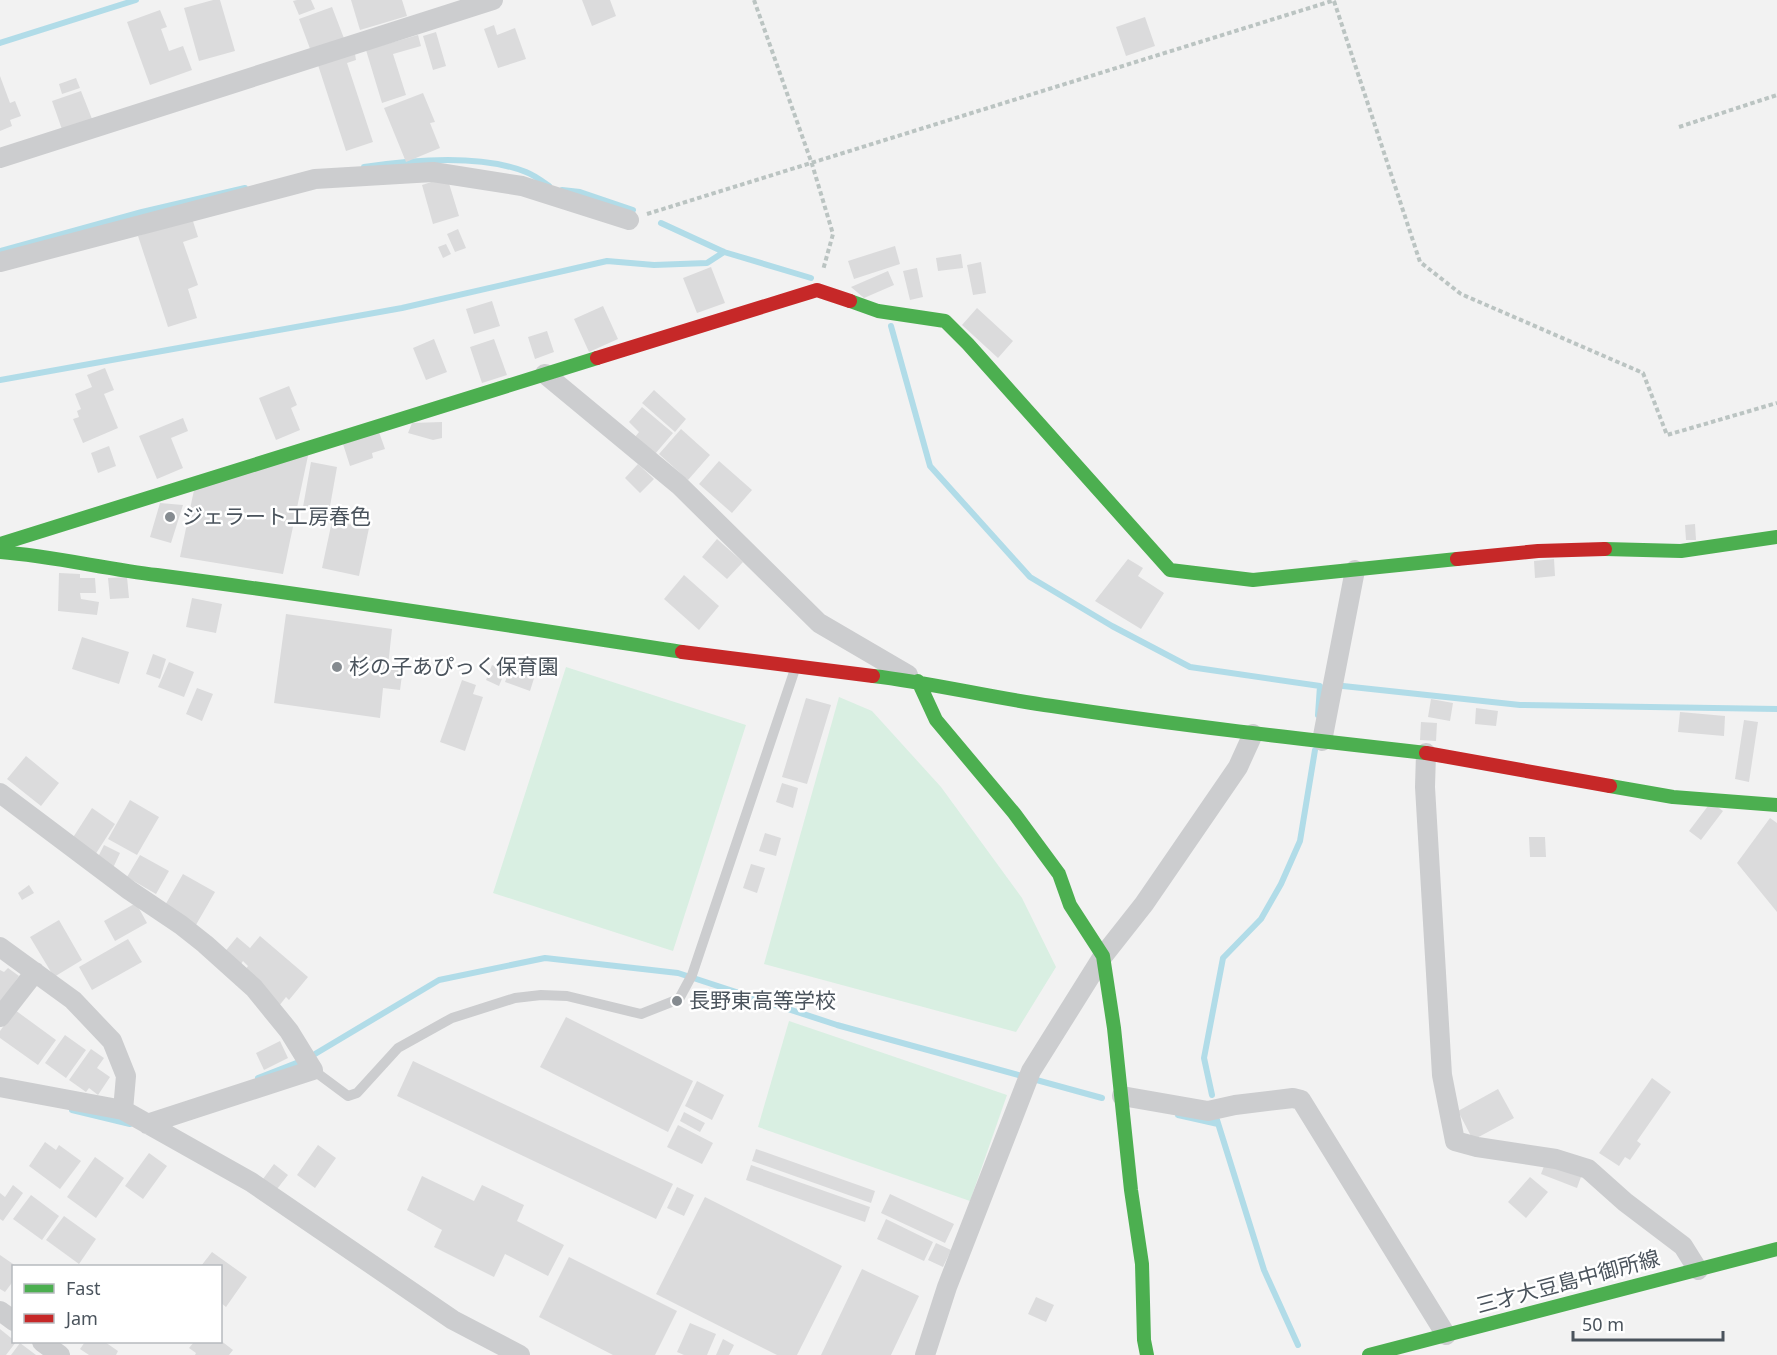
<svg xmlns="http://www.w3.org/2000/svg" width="1777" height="1355" viewBox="0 0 1777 1355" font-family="'Noto Sans','Noto Sans JP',sans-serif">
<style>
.green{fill:#d9efe2}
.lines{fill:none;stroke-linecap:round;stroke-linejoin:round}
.stream{stroke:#b1dce8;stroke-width:6}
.building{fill:#dbdbdc}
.path{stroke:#bbc4c2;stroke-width:4;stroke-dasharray:4.5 3;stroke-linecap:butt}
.lane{stroke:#cccdcf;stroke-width:10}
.street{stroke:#cccdcf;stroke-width:20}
.fast{stroke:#4caf50;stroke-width:14}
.jam{stroke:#c62828;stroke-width:14}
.poi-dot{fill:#858b90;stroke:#fff;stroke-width:2}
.labels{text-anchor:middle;stroke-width:5;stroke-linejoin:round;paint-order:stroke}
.poi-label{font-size:21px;fill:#4a535c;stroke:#fff;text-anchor:start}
.street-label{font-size:21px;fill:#4a535c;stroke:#fff}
</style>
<rect width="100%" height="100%" fill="#f2f2f2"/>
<path class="green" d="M566,667L746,725L673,951L493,893Z
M839,697L872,711L941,787L1022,898L1056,967L1016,1032L764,964Z
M789,1021L1007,1095L970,1201L758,1127Z"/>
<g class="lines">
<path class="stream" d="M0,43L136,0
M364,167C411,160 481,154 526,172C534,175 542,181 549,186
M562,190L580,192L633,210
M661,223L724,252L811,278
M0,251L142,212L245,188
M891,326L930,466L1030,577L1112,626L1190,667L1320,686L1318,715
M0,380L402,308L607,261L654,265L707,263L724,252
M1343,686L1520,705L1777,709
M315,1054L439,980L545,958L678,973L837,1025L1102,1098
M258,1078L299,1062
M1212,1095L1204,1058L1223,958L1261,919L1281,884L1300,841L1315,750
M72,1110L130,1124
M1178,1115L1218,1124
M1217,1120L1264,1270L1298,1345"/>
</g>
<path class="building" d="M213,0H220L235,51L199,61L184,8Z
M297,0H311L315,9L299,15L293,1Z
M351,0H402L407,16L360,30Z
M582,0H610L616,16L592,26Z
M332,7L345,41L312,54L299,19Z
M160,10L167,27L161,29L169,51L183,46L192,70L150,85L127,22Z
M1145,17L1155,46L1126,56L1116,27Z
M494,25L497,35L515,28L526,59L498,68L484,29Z
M436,32L446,66L433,70L423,36Z
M418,35L421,46L393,54L406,95L382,103L366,50Z
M355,54L356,60L347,63L373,142L346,151L318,65Z
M0,76L10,103L15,101L21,116L10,120L12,126L0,131Z
M76,78L80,88L62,94L59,84Z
M81,91L94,124L64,135L52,101Z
M423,93L435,122L430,123L440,148L406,162L384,108Z
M447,177L459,216L433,224L422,185Z
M192,218L198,237L183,242L198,285L188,289L197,318L168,327L138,236Z
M458,229L466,248L455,252L447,234Z
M446,244L451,254L443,258L438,247Z
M895,246L900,264L854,279L848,261Z
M961,254L963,268L938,271L936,258Z
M981,262L986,293L973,295L967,265Z
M711,267L725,303L697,313L683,278Z
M917,268L923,297L910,300L903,271Z
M888,271L894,285L864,298L851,287Z
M492,301L500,326L474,334L466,309Z
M603,306L618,339L589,352L574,319Z
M977,308L1013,341L998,358L962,325Z
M547,331L554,352L535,359L528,337Z
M434,339L447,372L426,380L413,348Z
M494,339L507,375L482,383L470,347Z
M105,368L114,390L104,394L118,428L83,443L73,419L79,417L77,411L81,409L75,394L92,387L87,375Z
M289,386L297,405L291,408L300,430L276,440L259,398Z
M654,390L686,419L675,432L642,403Z
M642,407L673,433L655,454L635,437L639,432L629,422Z
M183,418L188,431L171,438L183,468L157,479L139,436Z
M442,422V438L433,440L408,433L412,423Z
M681,429L710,455L688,480L659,454Z
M379,432L385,449L372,453L373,458L350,466L343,444Z
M109,446L116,466L98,473L91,453Z
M309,451L283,574L180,557L194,490Z
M719,461L752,490L732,513L699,484Z
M311,462L337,467L329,512L303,507Z
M638,464L654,479L640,493L625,478Z
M160,503L183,505L171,543L150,537Z
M332,521L369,528L359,576L322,568Z
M1695,524L1696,540H1686L1685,525Z
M717,539L743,562L727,579L702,557Z
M1128,559L1143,568L1138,576L1164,593L1141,629L1095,601Z
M1554,559L1555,576L1535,578L1534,561Z
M59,573L80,574V578H95L96,593H80L81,599L99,602L97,615L58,611Z
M684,575L719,606L699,630L664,599Z
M127,577L129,598L110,599L108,578Z
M192,598L222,604L216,633L186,627Z
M286,614L392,629L388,666L403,668L400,690L383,688L380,718L274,703Z
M82,637L129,652L119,684L72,669Z
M153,654L166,659L160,679L146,674Z
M169,662L194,672L184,697L158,687Z
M512,664L536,672L530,691L505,682Z
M492,665L505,671L499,686L486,680Z
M462,680L476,685L473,694L483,697L465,751L440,742Z
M197,688L213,694L202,721L186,714Z
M806,698L831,705L807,784L782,777Z
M1431,699L1453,703L1450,721L1428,717Z
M1476,708L1498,711L1496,726L1475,724Z
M1680,712L1725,716L1724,736L1678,732Z
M1744,720L1758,722L1749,782L1735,779Z
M1421,722L1437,723L1436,741L1420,740Z
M26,756L59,783L41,806L7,779Z
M782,783L798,788L793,808L776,802Z
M130,800L159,817L137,855L108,839Z
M1711,802L1723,811L1701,840L1689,831Z
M92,808L115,824L95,855L72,839Z
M1770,818L1777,823V912L1737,863Z
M765,833L781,838L776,856L759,851Z
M1529,837H1545L1546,857H1530Z
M104,845L120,853L113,868L97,859Z
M140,855L169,871L156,894L127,877Z
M751,864L765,868L757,893L743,888Z
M183,874L215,892L193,930L164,907Z
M29,885L34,893L22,900L18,893Z
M136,903L147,923L115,941L104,921Z
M59,920L82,960L54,977L30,937Z
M260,936L308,977L289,1000L286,997L279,1006L245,970L248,966L243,961L239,967L223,954L237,937L250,948Z
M128,939L142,962L92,990L79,967Z
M8,968L19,976L0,1003V970L4,972Z
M15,1010L56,1040L38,1065L0,1038V1031Z
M566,1017L693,1081L668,1132L540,1067Z
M65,1035L86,1050L66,1078L45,1063Z
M280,1041L288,1058L264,1070L256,1053Z
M91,1049L104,1058L97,1068L110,1077L98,1095L89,1088L86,1092L69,1080Z
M413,1061L673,1184L656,1219L397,1096Z
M1652,1078L1671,1092L1637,1141L1641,1144L1630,1160L1625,1157L1619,1166L1599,1153Z
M697,1081L724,1095L712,1120L685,1106Z
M1498,1089L1514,1118L1473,1140L1458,1111Z
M684,1112L705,1123L700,1132L680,1121Z
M678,1125L713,1143L702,1164L667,1147Z
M45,1142L56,1150L59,1145L81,1161L60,1189L29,1166Z
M318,1145L336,1158L315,1188L297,1175Z
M756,1149L875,1191L871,1203L752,1161Z
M149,1153L167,1166L143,1199L125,1186Z
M95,1157L124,1178L96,1218L67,1197Z
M1546,1161L1582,1174L1577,1188L1541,1174Z
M274,1164L288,1175L277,1189L263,1179Z
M751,1165L870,1207L865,1222L746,1180Z
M422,1176L474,1201L482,1185L524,1205L517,1221L564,1245L548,1276L505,1254L494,1277L434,1247L442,1230L407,1210Z
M1530,1177L1548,1192L1526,1218L1508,1202Z
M13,1185L23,1193L3,1221L0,1219V1193L5,1197Z
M677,1187L694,1195L684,1216L667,1208Z
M890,1194L954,1224L945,1243L881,1213Z
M31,1195L59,1216L42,1240L13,1219Z
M705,1197L842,1266L797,1355H777L656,1294Z
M64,1216L96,1239L79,1264L46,1240Z
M886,1219L933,1242L924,1261L877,1239Z
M936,1243L951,1250L943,1267L928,1260Z
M212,1252L247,1277L226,1307L220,1302V1266H201Z
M0,1255L16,1266H14V1280L5,1292L0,1289Z
M569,1257L677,1311L655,1355H613L539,1317Z
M862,1269L919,1296L891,1355H821Z
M1036,1297L1054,1305L1046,1322L1028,1314Z
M690,1323L716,1334L707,1355H684L677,1352Z
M0,1329L16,1342L6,1355H0Z
M723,1339L734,1345L729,1355H716Z
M220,1340L233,1350L229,1355H195L196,1353L189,1348L194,1342Z
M85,1342H105L118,1351L116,1355H89L80,1349Z
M20,1343L36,1355H11Z"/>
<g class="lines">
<path class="path" d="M754,0L812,164L833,234L823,270
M1334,1L1420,262L1461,294L1643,373L1667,435L1777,403
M1679,127L1777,95
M647,214L1335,0"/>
<path class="lane" d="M313,1070L348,1096L357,1093L398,1048L452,1018L515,998L541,995L567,996L641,1014L679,999L692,975L795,669"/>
<path class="street" d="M0,158L493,0
M0,262L315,179L433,172L522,186L629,220
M545,374L679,485L819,623L908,675
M1322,741L1355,570
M1426,753L1425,787L1442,1075L1455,1141L1477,1147L1556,1159L1588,1169L1625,1202L1683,1246L1698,1270
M0,793L129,890L181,925L205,944L254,988L289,1031L313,1070L147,1124
M0,947L73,1000L112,1041L126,1076L123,1110
M0,1017L35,972
M0,1087L123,1110L251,1182L453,1320L520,1355
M1122,1096L1208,1111L1235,1105L1293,1098L1301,1100L1446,1335
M0,1311L14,1321
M42,1342L60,1355
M925,1355L947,1287L1031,1071L1103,956L1144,904L1238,767L1253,734"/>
<path class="fast" d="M850,301L878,311L945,321L968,344L1170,570L1253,580L1457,559
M0,544L597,358
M1605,549L1681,551L1777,537
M0,552C53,556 105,569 157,575C333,598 507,625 682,652
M873,676C933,683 992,698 1052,706C1176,725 1301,739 1426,753
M918,681L936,720L1014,813L1059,874L1070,905L1103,956L1114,1028L1131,1190L1142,1264L1144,1340L1147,1355
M1610,786L1673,797L1777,805
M1369,1355L1777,1249"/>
<path class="jam" d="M597,358L817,290L850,301
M1457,559L1538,551L1605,549
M682,652L873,676
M1426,753L1610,786"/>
</g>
<g class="poi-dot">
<circle cx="170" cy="517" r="6"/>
<circle cx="337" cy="667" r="6"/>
<circle cx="677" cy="1001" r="6"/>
</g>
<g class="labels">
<g class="poi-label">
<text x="182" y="524">ジェラート工房春色</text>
<text x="349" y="674">杉の子あぴっく保育園</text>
<text x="689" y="1008">長野東高等学校</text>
</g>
<g class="street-label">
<text transform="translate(1568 1282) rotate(-15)" y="7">三才大豆島中御所線</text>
</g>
</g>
<rect x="12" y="1265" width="210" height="78" fill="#ffffff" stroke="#b7babe" stroke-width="1.5"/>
<rect x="24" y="1284" width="30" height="9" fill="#4caf50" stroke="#b7babe" stroke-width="1.5"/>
<text x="66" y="1295" font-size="18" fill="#4a535c">Fast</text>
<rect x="24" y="1314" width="30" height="9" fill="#c62828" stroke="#b7babe" stroke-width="1.5"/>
<text x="66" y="1325" font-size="18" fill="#4a535c">Jam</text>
<path d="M1573 1331v9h150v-9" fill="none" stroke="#4a535c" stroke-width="3"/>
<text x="1582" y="1331" font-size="18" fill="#4a535c" stroke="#ffffff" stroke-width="4.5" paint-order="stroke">50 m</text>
</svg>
